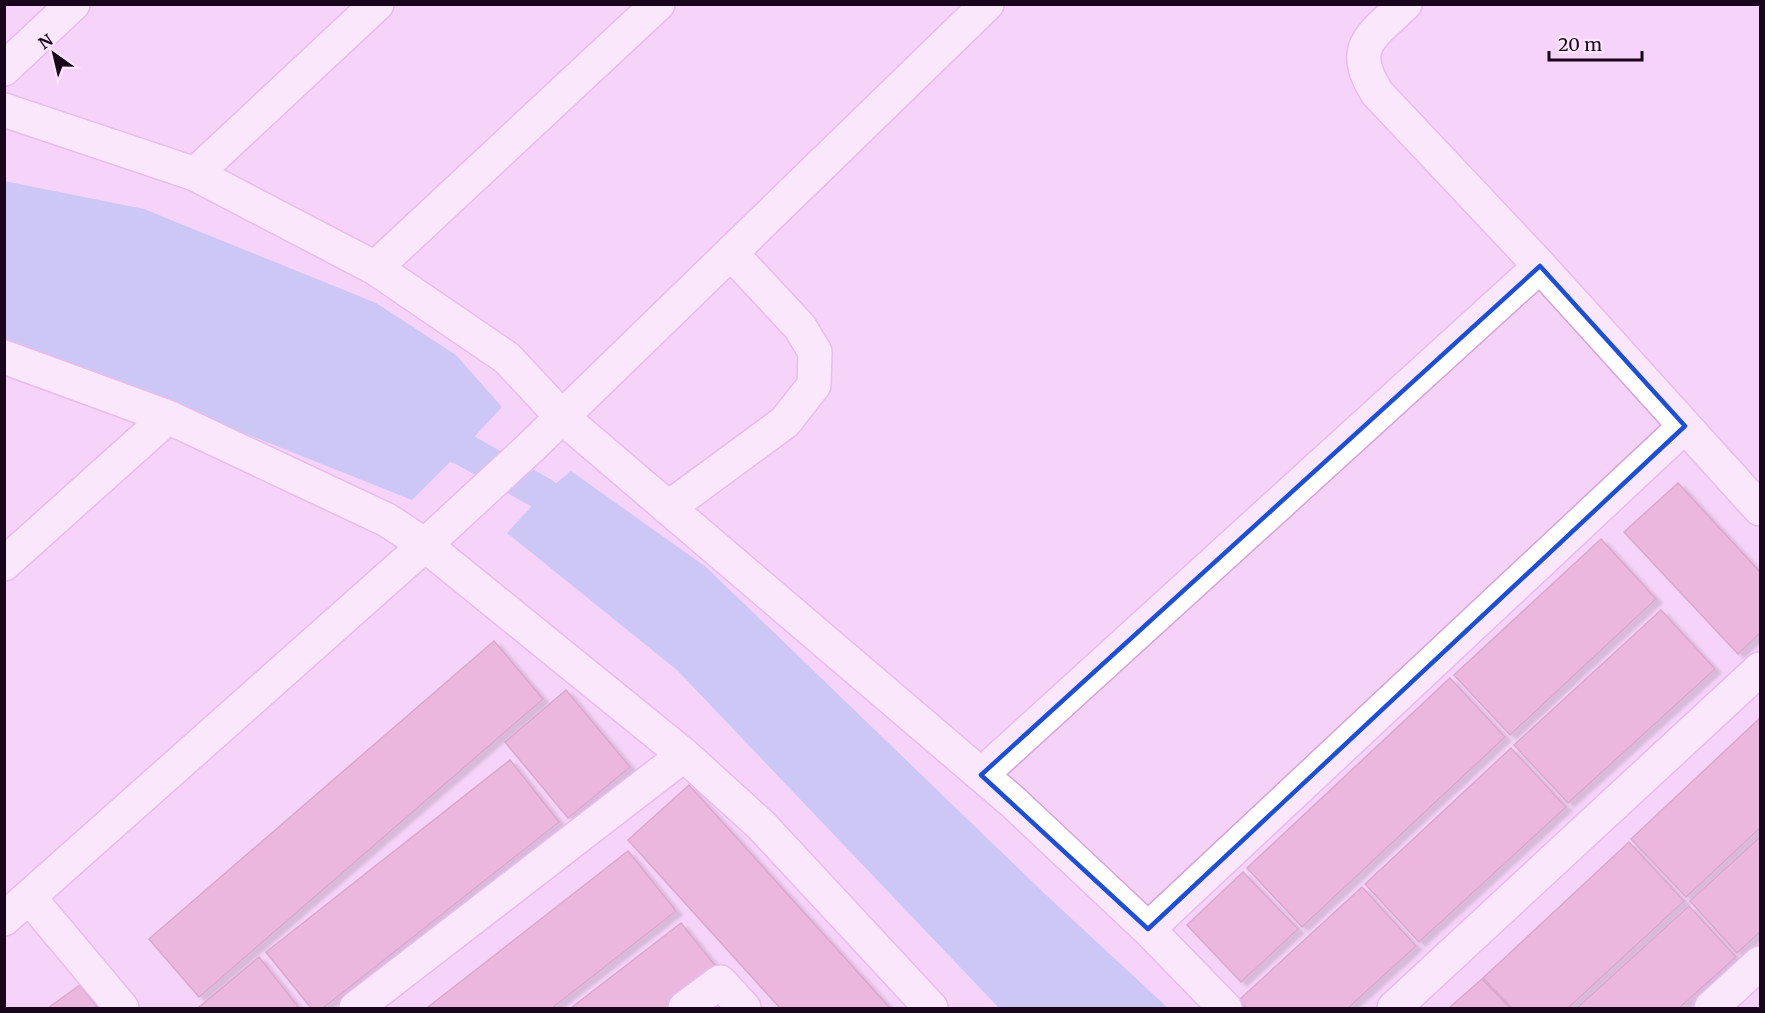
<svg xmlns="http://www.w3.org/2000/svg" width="1765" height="1013" viewBox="0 0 1765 1013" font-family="Merriweather,serif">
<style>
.water{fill:#9bb9f2}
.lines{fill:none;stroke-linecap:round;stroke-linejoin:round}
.canal{stroke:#9bb9f2;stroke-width:33}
.building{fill:#de95c1;stroke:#b8739d;stroke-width:1.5;filter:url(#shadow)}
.minor-casing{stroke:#d7a1de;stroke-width:36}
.minor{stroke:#fff;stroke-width:33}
.marked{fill:none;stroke:#1d4ed8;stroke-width:4.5;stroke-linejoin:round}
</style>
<defs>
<filter id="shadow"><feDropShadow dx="6" dy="4" stdDeviation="1.5" flood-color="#0004"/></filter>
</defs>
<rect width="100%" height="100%" fill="#f5d3f8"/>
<path class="water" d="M4,181L144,209L376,303L456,355L502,407L463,449L412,500L5,338Z
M571,471L706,567L1046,895L1168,1008H999L677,670L507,533L543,494Z"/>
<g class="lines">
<path class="canal" d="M421,434L463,449L543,494L576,527"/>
</g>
<path class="building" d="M1678,483L1760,572V633L1738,654L1624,532Z
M1601,539L1656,599L1510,735L1454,675Z
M1661,610L1715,669L1568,803L1514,745Z
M494,641L543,699L199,997L149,939Z
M1450,678L1505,737L1302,927L1247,868Z
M566,690L630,767L568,818L505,742Z
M1760,718V828L1686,897L1631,839Z
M1511,748L1566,807L1419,942L1365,884Z
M510,760L559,822L323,1008H311L266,952Z
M689,785L890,1008H780L628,840Z
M1760,837V932L1737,953L1690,901Z
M1629,842L1684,901L1568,1008H1512L1483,978Z
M628,851L676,911L552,1008H427Z
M1243,872L1298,929L1241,982L1187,925Z
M1362,887L1416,946L1348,1008H1246L1239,1000Z
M1689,906L1736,957L1679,1008H1577Z
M681,923L718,969L668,1008H571Z
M259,957L299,1008H198Z
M1482,979L1510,1008H1449Z
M80,985L98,1008H48Z"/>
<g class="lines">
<defs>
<path id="minor" d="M1405,4C1371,37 1348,46 1377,93L1540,266L1760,509
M4,69L73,4
M4,110L195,174L375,268L507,358L562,417L1013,802L1148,929L1225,1008
M195,174L377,4
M375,268L658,4
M4,357L168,417L387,520L425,545L684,755L761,825L931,1008
M668,508L785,422L814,385L815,352L800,327L731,253
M4,564L168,417
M981,775L1540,266
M29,897L122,1008
M4,919L425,545L531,447L987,4
M1148,929L1685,426
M356,1008L684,755
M685,1008L720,982L744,1008
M1394,1008L1760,669
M1711,1008L1760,963"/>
</defs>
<use href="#minor" class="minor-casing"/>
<use href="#minor" class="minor"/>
</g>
<path d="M0 0H1765V1013H0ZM1540,266L1685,426L1148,929L981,775Z" fill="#f5d3f8" fill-opacity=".55" fill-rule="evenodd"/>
<path class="marked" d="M1540,266L1685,426L1148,929L981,775Z"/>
<rect width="1765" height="1013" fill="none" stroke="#19061c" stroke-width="12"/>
<g transform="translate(54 54) rotate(326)" stroke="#fbe4fe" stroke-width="4.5" paint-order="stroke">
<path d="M0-4.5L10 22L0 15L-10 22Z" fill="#19061c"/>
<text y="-9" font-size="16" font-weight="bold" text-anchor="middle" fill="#19061c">N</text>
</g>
<path d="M1549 51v9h93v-9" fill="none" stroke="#19061c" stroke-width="3"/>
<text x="1558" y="51" font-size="18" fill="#19061c" stroke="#fbe4fe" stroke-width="4.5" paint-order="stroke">20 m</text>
</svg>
